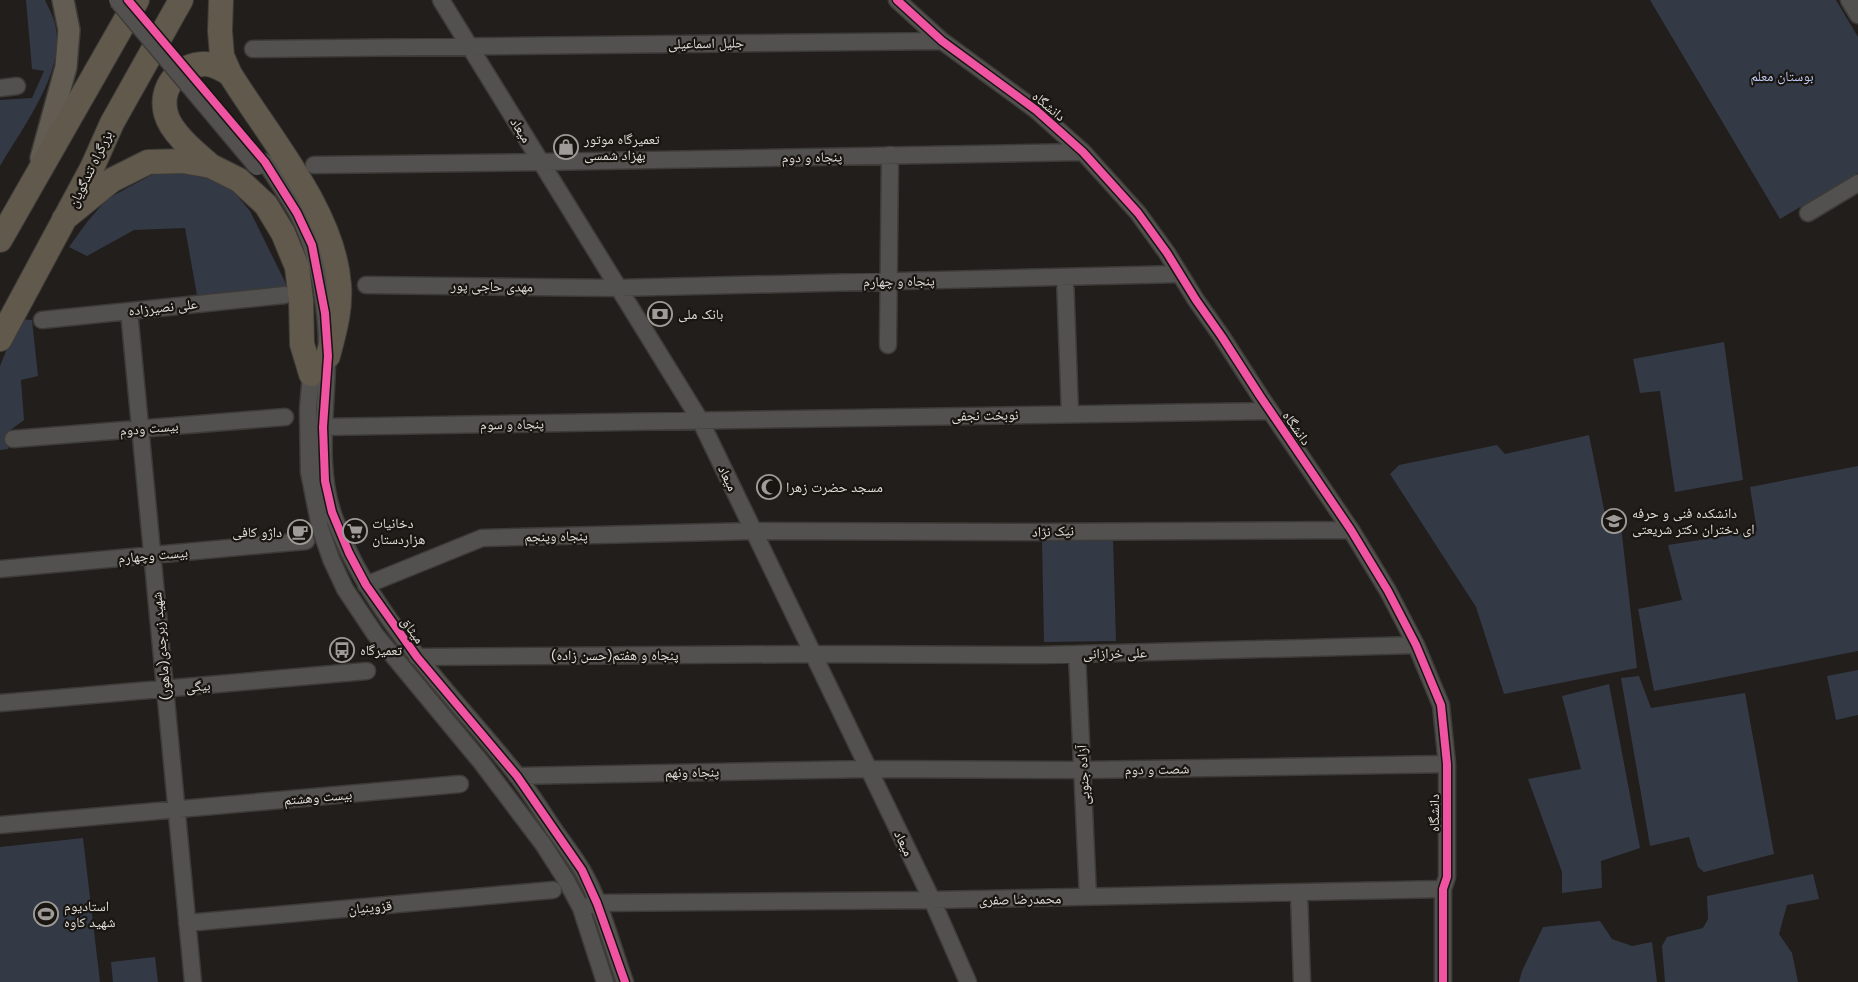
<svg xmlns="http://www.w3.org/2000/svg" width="1858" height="982" viewBox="0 0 1858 982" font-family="'DM Sans','Noto Naskh Arabic',sans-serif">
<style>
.green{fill:#343946}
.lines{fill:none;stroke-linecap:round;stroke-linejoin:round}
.minor-casing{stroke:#3d3b38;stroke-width:19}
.major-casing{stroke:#3d3b38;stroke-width:24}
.highway-casing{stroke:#3d3b38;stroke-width:26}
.minor{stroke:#535150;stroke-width:16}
.major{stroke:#635c53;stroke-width:21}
.highway{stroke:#62594d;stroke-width:24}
.minor-bridge-casing{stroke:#3d3b38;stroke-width:19;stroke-linecap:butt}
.minor-bridge{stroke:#535150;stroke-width:16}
.cycleway-casing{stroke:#191511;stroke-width:11}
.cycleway{stroke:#f153a3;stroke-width:8}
.labels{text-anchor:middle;stroke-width:4.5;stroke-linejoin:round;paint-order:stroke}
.street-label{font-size:14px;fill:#e1deda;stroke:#191511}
.park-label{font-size:14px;fill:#c0cef7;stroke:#191511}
.poi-label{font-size:14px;fill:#e1deda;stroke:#191511;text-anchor:start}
</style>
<rect width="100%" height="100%" fill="#211e1c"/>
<path class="green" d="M26,0H45C49,9 55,19 56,29C64,74 22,128 0,166V100L32,98L44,71L32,69Z
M1650,0H1836L1858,37V173L1780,219Z
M194,172L229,186L250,211L288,288L197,295L185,228L134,230L87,256L69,247L87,222L107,199L153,174Z
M19,319L32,320L38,376L21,380L24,420L9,431L8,449L0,450V366Z
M1724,342L1743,480L1675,492L1660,391L1640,393L1633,359Z
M1589,435L1606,519L1620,517L1637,668L1504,694L1476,607L1390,474L1399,465L1497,445L1505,454Z
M1858,466V651L1654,691L1638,609L1682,600L1668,545L1757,531L1750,487Z
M1113,537L1116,641L1044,642L1042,539Z
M1858,670V715L1836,720L1827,676Z
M1639,676L1651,708L1745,693L1774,854L1704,872L1698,867L1689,837L1650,846L1621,678Z
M1609,684L1640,848L1601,861L1602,888L1562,893V872L1528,779L1581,769L1562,696Z
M83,838L100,982H0V847Z
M1813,874L1819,899L1787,905L1779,934L1792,953L1798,982H1665L1662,946L1667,937L1703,928L1708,919L1707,896Z
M1600,921L1612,939L1632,946L1652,942L1657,982H1519L1522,971L1543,927Z
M155,957L158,982H113L111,962Z"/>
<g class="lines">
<defs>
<path id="minor" d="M441,0L700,420L932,900L968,982
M897,0L942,41L1036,110L1083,152L1138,213L1167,253L1196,300L1222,337L1260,396L1351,530L1388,591L1416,645L1441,705L1447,764V877L1443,889V982
M1849,0L1858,15
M253,49L942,41
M0,88L17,86
M265,162C276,179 288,196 298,214C319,254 328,312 327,357C327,409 316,464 333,514C368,615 451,692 516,774C529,791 541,810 553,828C562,841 573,855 582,870C601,902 612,947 625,982
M314,165L541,162L1083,152
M1808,213L1858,183
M1065,277L1070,414
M366,285L618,288L1180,274
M129,311L193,982
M42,320L285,295
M888,345L890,155
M312,363L308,409L309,472L320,527L331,559L345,589L375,634L481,762L543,844L566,880L581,908L605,982
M323,427L1270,411
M13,439L285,417
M0,569L306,541
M366,585L482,538L754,531L1036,532L1351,530
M1077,654L1088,897
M417,657L813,654L1040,655L1416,645
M0,703L367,671
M517,776L868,769L1082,770L1447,764
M0,825L460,784
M1299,893L1302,982
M588,906L597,903L932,900L1443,889
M187,923L553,890"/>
<path id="major" d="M41,158L66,67L69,30L63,0"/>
<path id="highway" d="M221,0L220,31L222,56L230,74C268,136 334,211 339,285C341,310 334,333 328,356
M211,166C196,153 171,133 166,114C159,88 178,64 205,64C214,64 222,69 230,74
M64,219L112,180L148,162L183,161L211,166L239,180L266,205L283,233L297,267L301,300L302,344L311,374
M0,240L137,0
M0,339L92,168L112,123L181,0"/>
</defs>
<use href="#minor" class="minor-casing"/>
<use href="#major" class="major-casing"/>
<use href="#highway" class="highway-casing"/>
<use href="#minor" class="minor"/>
<use href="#major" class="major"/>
<use href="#highway" class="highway"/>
<defs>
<path id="minor-bridge" d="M117,0L257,167"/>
</defs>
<use href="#minor-bridge" class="minor-bridge-casing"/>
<use href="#minor-bridge" class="minor-bridge"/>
<defs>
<path id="cycleway" d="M128,0L265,162L297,213L312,245L325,313L328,356L323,427L325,481L332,512L349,553L366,585L417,657L517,776L582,870L597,903L625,982
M897,0L942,41L1036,110L1083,152L1138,213L1167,253L1196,300L1222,337L1260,396L1351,530L1388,591L1416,645L1441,705L1447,764V877L1443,889V982"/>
</defs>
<use href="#cycleway" class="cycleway-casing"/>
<use href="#cycleway" class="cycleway"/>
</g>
<defs>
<symbol id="shop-ring" viewBox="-11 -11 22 22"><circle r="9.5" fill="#191511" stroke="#9e9b98" stroke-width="1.5"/><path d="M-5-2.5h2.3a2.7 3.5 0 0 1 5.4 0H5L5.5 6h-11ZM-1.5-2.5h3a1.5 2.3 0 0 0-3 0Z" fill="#9e9b98"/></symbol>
<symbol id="bank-ring" viewBox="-11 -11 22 22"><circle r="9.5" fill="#191511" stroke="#9e9b98" stroke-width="1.5"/><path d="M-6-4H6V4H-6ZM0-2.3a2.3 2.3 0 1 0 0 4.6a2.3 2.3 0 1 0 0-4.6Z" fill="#9e9b98"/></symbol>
<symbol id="mosque-ring" viewBox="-11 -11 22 22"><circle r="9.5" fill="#191511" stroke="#9e9b98" stroke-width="1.5"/><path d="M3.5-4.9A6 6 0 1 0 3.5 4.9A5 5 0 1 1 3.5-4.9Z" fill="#9e9b98"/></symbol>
<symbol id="university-ring" viewBox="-11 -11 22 22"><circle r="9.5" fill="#191511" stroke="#9e9b98" stroke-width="1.5"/><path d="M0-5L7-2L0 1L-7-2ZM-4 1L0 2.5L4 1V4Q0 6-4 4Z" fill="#9e9b98"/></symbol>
<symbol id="supermarket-ring" viewBox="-11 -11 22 22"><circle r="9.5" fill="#191511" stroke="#9e9b98" stroke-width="1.5"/><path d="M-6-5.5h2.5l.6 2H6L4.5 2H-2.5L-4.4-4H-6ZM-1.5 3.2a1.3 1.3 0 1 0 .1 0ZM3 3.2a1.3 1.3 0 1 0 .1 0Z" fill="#9e9b98"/></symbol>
<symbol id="cafe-ring" viewBox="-11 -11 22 22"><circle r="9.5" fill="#191511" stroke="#9e9b98" stroke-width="1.5"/><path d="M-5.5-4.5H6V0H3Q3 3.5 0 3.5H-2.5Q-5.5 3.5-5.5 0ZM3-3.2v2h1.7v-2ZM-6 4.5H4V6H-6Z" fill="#9e9b98"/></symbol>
<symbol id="bus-ring" viewBox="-11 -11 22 22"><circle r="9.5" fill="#191511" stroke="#9e9b98" stroke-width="1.5"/><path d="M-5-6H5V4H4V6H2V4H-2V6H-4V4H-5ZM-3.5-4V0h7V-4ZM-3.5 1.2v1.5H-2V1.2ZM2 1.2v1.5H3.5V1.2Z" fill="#9e9b98"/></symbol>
<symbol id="stadium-ring" viewBox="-11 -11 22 22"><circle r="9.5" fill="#191511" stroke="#9e9b98" stroke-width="1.5"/><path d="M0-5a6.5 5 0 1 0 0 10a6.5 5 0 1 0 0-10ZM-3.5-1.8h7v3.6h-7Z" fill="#9e9b98"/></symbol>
</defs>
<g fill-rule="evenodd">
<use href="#shop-ring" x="552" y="133" width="28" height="28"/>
<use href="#bank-ring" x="646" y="300" width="28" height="28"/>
<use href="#mosque-ring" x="755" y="473" width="28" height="28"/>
<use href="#university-ring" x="1600" y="507" width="28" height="28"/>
<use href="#supermarket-ring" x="341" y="517" width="28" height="28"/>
<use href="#cafe-ring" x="286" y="518" width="28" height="28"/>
<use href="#bus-ring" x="328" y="636" width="28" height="28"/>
<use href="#stadium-ring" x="32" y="900" width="28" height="28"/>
</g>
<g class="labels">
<g class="street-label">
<text transform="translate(706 43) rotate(-1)" y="5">جلیل اسماعیلی</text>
<text transform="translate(1049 106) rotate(40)" y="5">دانشگاه</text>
<text transform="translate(521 130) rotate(58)" y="5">میعاد</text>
<text transform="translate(812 157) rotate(-1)" y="5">پنجاه و دوم</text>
<text transform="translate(90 169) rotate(-64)" y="5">بزرگراه تندگویان</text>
<text transform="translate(899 281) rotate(-1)" y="5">پنجاه و چهارم</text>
<text transform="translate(492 286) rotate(1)" y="5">مهدی حاجی پور</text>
<text transform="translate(163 307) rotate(-6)" y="5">علی نصیرزاده</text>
<text transform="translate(985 415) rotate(-1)" y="5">نوبخت نجفی</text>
<text transform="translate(512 424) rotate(-1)" y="5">پنجاه و سوم</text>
<text transform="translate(149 428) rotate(-5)" y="5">بیست ودوم</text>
<text transform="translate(1297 428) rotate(55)" y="5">دانشگاه</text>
<text transform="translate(728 478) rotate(64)" y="5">میعاد</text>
<text transform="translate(1053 531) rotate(-2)" y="5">نیک نژاد</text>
<text transform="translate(556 536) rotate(-1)" y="5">پنجاه وپنجم</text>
<text transform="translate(153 555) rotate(-5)" y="5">بیست وچهارم</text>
<text transform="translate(413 630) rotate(55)" y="5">میثاق</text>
<text transform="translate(161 646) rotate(-95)" y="5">شهید زبرجدی(ماهور)</text>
<text transform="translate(1115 653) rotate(-1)" y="5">علی خرازانی</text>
<text x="615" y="660">(حسن زاده)پنجاه و هفتم</text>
<text transform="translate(198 686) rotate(-5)" y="5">بیگی</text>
<text transform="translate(1157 769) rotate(-1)" y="5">شصت و دوم</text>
<text transform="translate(692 772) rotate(-1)" y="5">پنجاه ونهم</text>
<text transform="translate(1083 775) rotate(-93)" y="5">آزاده جنوبی</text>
<text transform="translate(318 797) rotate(-5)" y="5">بیست وهشتم</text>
<text transform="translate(1434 813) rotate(-90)" y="5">دانشگاه</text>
<text transform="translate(904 843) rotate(64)" y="5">میعاد</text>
<text transform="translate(1020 899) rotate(-1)" y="5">محمدرضا صفری</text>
<text transform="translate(370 907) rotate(-5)" y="5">قزوینیان</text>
</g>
<g class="park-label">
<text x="1782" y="81">بوستان معلم</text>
</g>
<g class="poi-label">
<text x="584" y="144">تعمیرگاه موتور<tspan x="584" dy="16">بهزاد شمسی</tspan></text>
<text x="678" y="319">بانک ملی</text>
<text x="786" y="492">مسجد حضرت زهرا</text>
<text x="1632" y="518">دانشکده فنی و حرفه<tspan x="1632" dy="16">ای دختران دکتر شریعتی</tspan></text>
<text x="372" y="528">دخانیات<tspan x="372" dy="16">هزاردستان</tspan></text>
<text x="282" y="537" text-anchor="end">داژو کافی</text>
<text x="360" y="655">تعمیرگاه</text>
<text x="64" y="911">استادیوم<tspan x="64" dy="16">شهید کاوه</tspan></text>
</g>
</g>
</svg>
